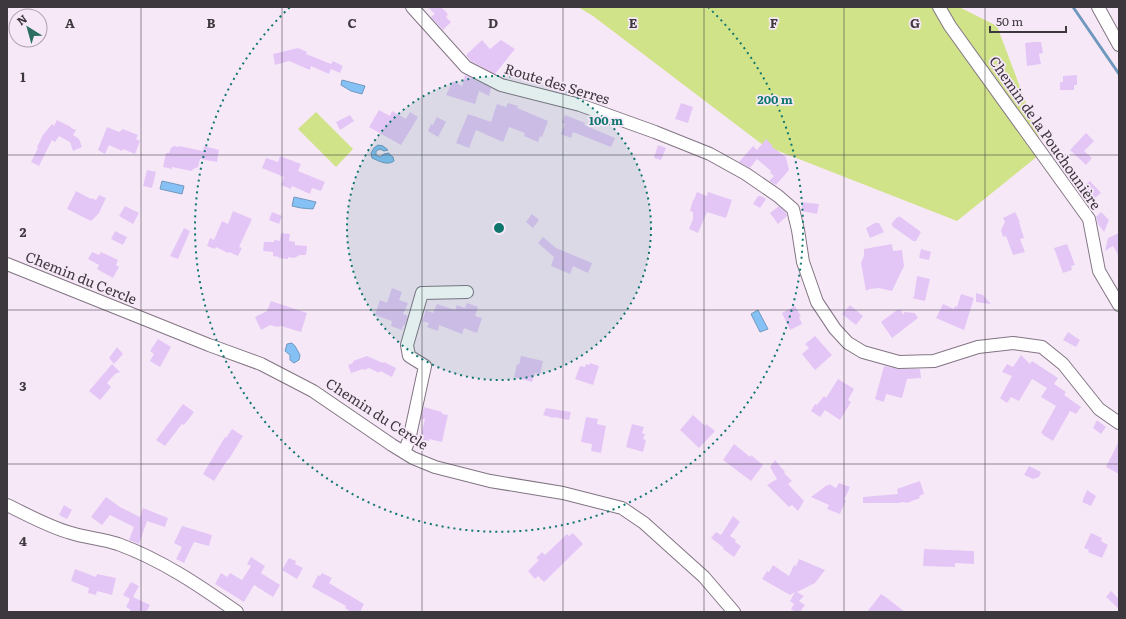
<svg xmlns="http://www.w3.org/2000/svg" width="1126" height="619" viewBox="0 0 1126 619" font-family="Literata,serif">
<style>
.green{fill:#d1e388}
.water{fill:#86c1f5;stroke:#7098be}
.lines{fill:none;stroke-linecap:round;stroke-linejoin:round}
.stream{stroke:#7098be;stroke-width:3}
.building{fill:#e4c6f6}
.minor-casing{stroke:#827583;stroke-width:14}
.minor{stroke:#fff;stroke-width:12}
.grid{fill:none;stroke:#3d373e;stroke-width:1;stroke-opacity:0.55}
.ring{fill:none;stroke:#0f766e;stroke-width:2;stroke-dasharray:2 4}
.labels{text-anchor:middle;stroke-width:3.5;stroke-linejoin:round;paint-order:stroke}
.street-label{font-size:14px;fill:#3d373e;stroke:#f7e8f8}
.grid-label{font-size:13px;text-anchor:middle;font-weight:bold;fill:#3d373e;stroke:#f7e8f8;stroke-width:3.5;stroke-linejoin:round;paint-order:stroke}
.centre{fill:#0f766e;stroke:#f7e8f8;stroke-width:2}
.ring-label{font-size:12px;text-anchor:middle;font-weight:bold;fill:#0f766e;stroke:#f7e8f8;stroke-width:3.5;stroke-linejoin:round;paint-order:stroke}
</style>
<rect width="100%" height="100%" fill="#f7e8f8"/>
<path class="green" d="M578,7H959L997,26L1044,151L957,221L763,145L593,16Z
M316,112L353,149L336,167L298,129Z"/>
<path class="water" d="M342,80L365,86L362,94L351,91L341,85Z
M378,145L383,146L388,150L384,151L380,149L376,151V155L380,157L384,154L389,153V154L393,157L394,161C387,166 379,161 372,158L371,153L374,148Z
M162,181L184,186L182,194L160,189Z
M294,197L316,202L313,209L301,208L292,206Z
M758,310L768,329L760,332L751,314Z
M292,343L295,346L300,355L299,360L294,363L290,360V355L285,351L287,344Z"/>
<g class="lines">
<path class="stream" d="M1073,7L1119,74"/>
</g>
<path class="building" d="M428,7H441L448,14L446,17L451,22L443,30L431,17L435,14Z
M482,40L490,49L501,40L515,49L495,74L471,61L466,55Z
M1033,42H1041L1043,53L1039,54L1041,64L1027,66L1025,43Z
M298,48L307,52L306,54L331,64L333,61L343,66L340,73L331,69L329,74L311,66L310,70L289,61L275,65L273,54Z
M465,75L491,88L489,96L479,91L475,104L446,95L453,81L462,86Z
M1077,75V85H1074V90H1060V82H1063V76Z
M508,103L518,106L517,108L548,121L542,137L540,136L538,142L524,136L525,133L509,127L503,142L476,130L469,148L456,143L468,114L491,122L497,104L506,107Z
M681,103L693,107L688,123L675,119Z
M379,110L390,116L392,111L406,119L410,112L418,117L401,145L369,127Z
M350,115L354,121L340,130L336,122Z
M565,115L585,123L584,125L615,138L611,147L573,132L571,138L561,134L565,124L562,123Z
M437,117L446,122L438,137L428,131L431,124L433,125Z
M57,120L71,127V128L76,130L73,135L79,139L82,147L73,151L70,142L59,136L55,142L52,140L39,166L31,162L38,148L37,147L43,135L52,124L54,126Z
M107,127L119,132L123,129L138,135L136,139L140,141L135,154L123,149L122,151L109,145L105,154L98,150Z
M1086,133L1094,141L1084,151L1092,158L1086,165L1070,150Z
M766,139L772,145V147L786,157L789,170L776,185L769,181L774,176L770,173L771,171L757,159L750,168L739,162L753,146L757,150Z
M658,145L666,148L661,160L654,158Z
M174,146L179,147V146L203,151L204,146L219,150L217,162L200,159L198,167L193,169L192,171L172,167V169L163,167L166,153H169L171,148Z
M280,156L301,164L298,171L325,182L321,191L312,188L310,194L292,186L291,189L281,185L284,177L262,168L266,158L278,162Z
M147,170L156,172L152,188L143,186Z
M1090,181L1101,193L1091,201L1087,197L1084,199L1078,191Z
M76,191L91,199V198L96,200L99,195L106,198L99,213L91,221L67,209Z
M697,192L707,196L708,192L732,200L726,218L707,212L698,233L689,229L693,219V212L690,211L693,200H694Z
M758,196H761L766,199L760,208L753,204Z
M802,202L819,204L817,214L802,211Z
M125,206L139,213L133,224L119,216Z
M779,206L786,213L787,216L778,224L770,213Z
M233,211L252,219L239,247L242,248L238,256L229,252L228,253L216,247L215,249L207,246L210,238L214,240L222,221L228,224Z
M272,212L282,216L279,224L269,220Z
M1015,212L1020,222H1019L1024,238L1020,239L1025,252L1013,255L1006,236L1003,237L1001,230L1005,222L1003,218Z
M1101,212L1109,220L1104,232L1098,224L1096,217Z
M532,214L539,220L533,228L526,222Z
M899,216L921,232L916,241H913L892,226V223L897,217L898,218Z
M875,223H879L884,232L870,238L866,228Z
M184,228L190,231L178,259L170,256Z
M115,231L127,237L123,245L111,239Z
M281,233L290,234L289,241L295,242V245L307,246L306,255H300L294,258L288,257V259L279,258V257L273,256V252L263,251L264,242H274V240L280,241Z
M1119,233V256L1113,246L1105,251L1108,238Z
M543,237L556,248L592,263L588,273L573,266L570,274L551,266L554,257L538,243Z
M892,244L893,251L902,250L904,266L892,291L879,288L870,289L866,291L861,263L864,256V249Z
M1067,244L1075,265L1071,266L1072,270L1063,273L1054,248Z
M921,249L931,252L929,260L919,258Z
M92,252L99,255L101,252L118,260L116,265L119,267L113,278L97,269L99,265L88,259Z
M917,276L930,279L925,301L912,298L914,297Z
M392,288L402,292L399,300L408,303L403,314L408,316L405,326L403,325L402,330L391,326L392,321L375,315L380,300L387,303Z
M976,293L983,295L991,304L976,302Z
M961,294L974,298L964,330L936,318L943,304L954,309L955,306L957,307Z
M271,301L307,313L301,332L281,326L277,327L270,325L261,330L255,317L267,311Z
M467,303L478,307L475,316L482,318L477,333L464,328L462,334L439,325L438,331L427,327L429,323L422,321L426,310L433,313L437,304L455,310L457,305L465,308Z
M850,305L863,316L856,325L842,314Z
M795,306L801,316L799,317L802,324L790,330L782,313Z
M897,310H901L903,315L904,312L915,313L918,318L892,338L881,322Z
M1068,332L1080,340L1076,347L1063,340Z
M815,336L832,355L815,370L802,354L809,348L805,344Z
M158,339L171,347L160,367L150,361L154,354L150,351Z
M117,347L123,354L114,364L109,358Z
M1021,355L1030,364L1032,361L1058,378L1054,384L1066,392L1064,395L1081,407L1076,414L1070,411L1053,441L1043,435V434L1041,433L1056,406L1041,397L1047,388L1032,379L1019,401L1011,397L1007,403L1000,398L1012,376L1002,372L1007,364L1013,367Z
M367,356L383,363L384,362L396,368L392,377L380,371L379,373L369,368L364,370L363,369L351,373L348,365L353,363V361Z
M521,356L543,361L540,374L535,373L532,382L514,377L517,364L519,365Z
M590,363L599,366L593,385L575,379L580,366L585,367L586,364L589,365Z
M112,364L120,372L115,374L107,383L111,387L100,400L89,391Z
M884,366L899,369H920L921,378L907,379L902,398L886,394L884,402L875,399Z
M838,379L854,389L848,400L851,402L840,420L825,410L820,417L811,411L815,404L817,405L824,396L826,398Z
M183,404L194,412L184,425L182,424L165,446L156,440Z
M424,407L442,412V414L448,415L442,442L429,439V441L420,439L425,419H421Z
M546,408L571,412L569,420L553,417V418L543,415Z
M693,415L705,426L706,424L715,431L699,448L680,430Z
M586,417L598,419L597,424L606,426L601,453L591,451L592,444L581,442Z
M1097,420L1106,427L1101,434L1093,428Z
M632,424L644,427L642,433L645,434L643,439L646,440L643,452L626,447Z
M232,429L243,436L229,459H228L214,481L203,474L225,437L226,438Z
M1119,441V474L1106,467Z
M734,444L750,457L751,455L763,465L751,481L723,460Z
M775,460L785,472L784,473L792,481L788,484L804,501L798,511L792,505L789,507L767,485L777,479L770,467Z
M1029,466L1041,472L1039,477L1033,479L1024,475Z
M920,481L924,494L919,496L920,498L907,503L903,502L898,503H863V497L898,494L897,489Z
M839,483L850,487L844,500H846L840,514L827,509L829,505L811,497L827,485L828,486L829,484L836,488Z
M1087,490L1096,496L1091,506L1082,502Z
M106,497L120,507L140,517L143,508L168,518L165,527L147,521L139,544L129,540L134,527L110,515L102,525L91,517Z
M64,505L72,510L67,519L59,515Z
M733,516L740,522L730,536L736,540L735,542L741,546L734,557L723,549L724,548L711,538L716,532L721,535Z
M182,526L212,535L209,546L194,542L184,563L176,559L182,547L174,543Z
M573,533L583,544L544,582L538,576L535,579L528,571L539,560L536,558L542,552L545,555L567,534L569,536Z
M1091,533L1102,538L1101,541L1108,545L1102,558L1088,552L1089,550L1084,548Z
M924,549L974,551V564L955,563V567L923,566Z
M251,557L265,566L261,573L280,585L273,597L254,585L244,602L215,584L221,573L227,577L230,573L242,580L251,566L247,564Z
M289,558L296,561L295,564L303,568L297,579L282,570Z
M799,559L825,570L815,583L797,592L804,596L799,601L805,605L800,612H795L791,609L794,604L790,601L795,592L790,595L762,579L767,571L769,572L773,565L789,576L794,565L796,566Z
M75,569L96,577L97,574L116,578L112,595L97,591L96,595L88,593L89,588L71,581Z
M322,573L332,578L329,583L364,604L360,612H351L345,608L346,606L312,587L318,575L320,576Z
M131,582L139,586L133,597L150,605L146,612H129L131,610L126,607L130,599L123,595Z
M1111,591L1119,599V609L1106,597Z
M881,594L887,598L905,612H867Z"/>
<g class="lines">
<defs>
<path id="minor" d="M412,7L466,67L501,85L580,105L655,132L710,154L746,174L778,196L793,209L798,230L803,262L817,302L835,329L848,343L863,352L899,362L934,361L978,347L1013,343L1042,347L1063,364L1099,409L1119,423
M939,7L950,26L1089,219L1099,271L1119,305
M1098,7L1119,45
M7,264L209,345L261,364L313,391L392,445L413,458L435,467L490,481L563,493L622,508L644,523L704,577L734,612
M404,452L409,440L425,366L409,356L407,345L422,293L467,292
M7,505C28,515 49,527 71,533C87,538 103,539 118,544C162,560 200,586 237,612"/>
</defs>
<use href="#minor" class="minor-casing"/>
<use href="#minor" class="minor"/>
</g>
<path class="grid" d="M141,7V612M282,7V612M422,7V612M563,7V612M704,7V612M844,7V612M985,7V612M7,155H1119M7,310H1119M7,464H1119"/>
<circle cx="499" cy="228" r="152" fill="#0f766e" fill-opacity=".12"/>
<g class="ring">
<circle cx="499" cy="228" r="152"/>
<path d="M708 7A304 304 0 1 1 290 7"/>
</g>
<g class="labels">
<g class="street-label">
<text transform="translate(557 84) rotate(17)" y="5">Route des Serres</text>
<text transform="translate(1045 133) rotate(55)" y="5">Chemin de la Pouchounière</text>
<text transform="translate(81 278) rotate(22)" y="5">Chemin du Cercle</text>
<text transform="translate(377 414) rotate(33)" y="5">Chemin du Cercle</text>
</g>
</g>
<g class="grid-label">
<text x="70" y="28">A</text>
<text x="211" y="28">B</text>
<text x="352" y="28">C</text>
<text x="493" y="28">D</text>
<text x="633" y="28">E</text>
<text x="774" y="28">F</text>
<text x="915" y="28">G</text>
<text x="23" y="82">1</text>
<text x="23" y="237">2</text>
<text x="23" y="391">3</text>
<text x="23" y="546">4</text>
</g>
<circle cx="499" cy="228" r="6" class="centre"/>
<g class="ring-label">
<text x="775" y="104">200 m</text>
<text x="606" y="125">100 m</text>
</g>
<rect width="1126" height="619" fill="none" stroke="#3d373e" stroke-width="16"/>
<g transform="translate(28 28) rotate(323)"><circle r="19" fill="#f7e8f8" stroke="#ada1ae"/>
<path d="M0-3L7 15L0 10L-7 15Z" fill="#2c6f60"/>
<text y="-6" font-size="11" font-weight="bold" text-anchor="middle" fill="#3d373e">N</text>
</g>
<path d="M990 26v6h76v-6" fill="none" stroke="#3d373e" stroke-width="2"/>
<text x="996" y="26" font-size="12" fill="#3d373e" stroke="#f7e8f8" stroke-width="3" paint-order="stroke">50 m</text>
</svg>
